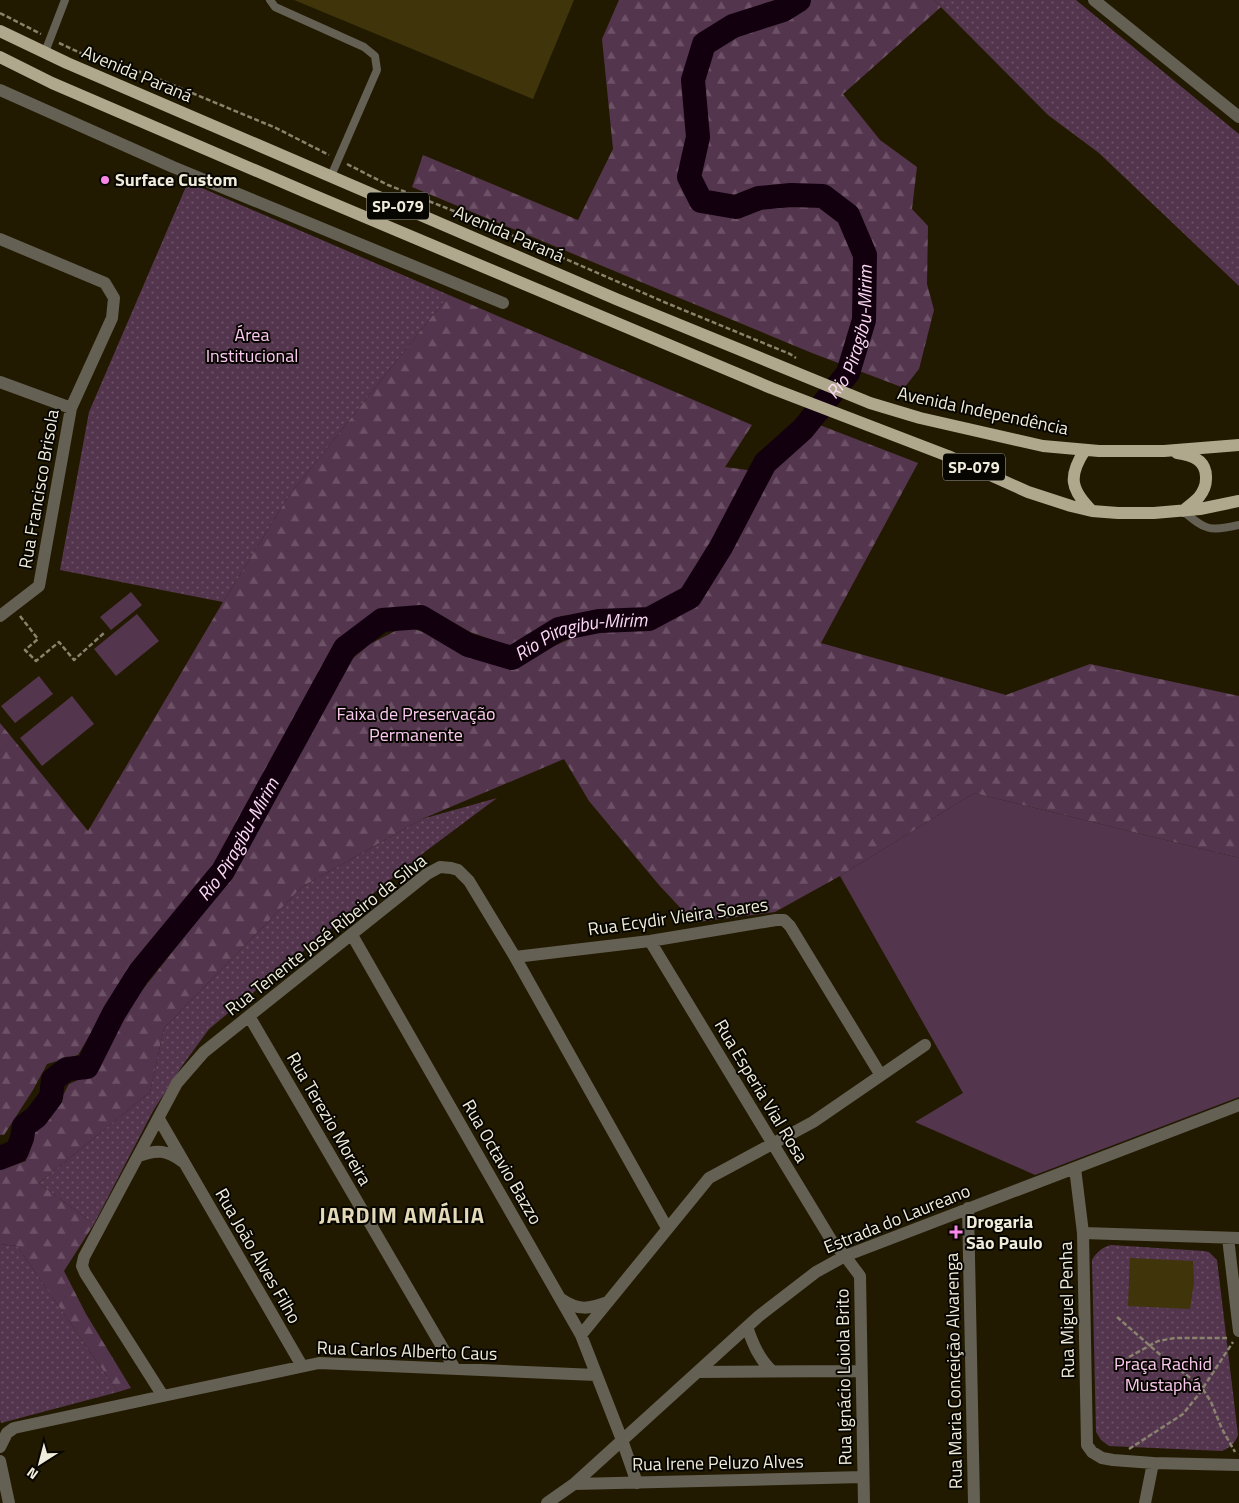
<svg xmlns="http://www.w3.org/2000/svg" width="1239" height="1503" viewBox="0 0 1239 1503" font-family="'Titillium Web',sans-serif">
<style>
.grass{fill:#54354e}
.forest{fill:url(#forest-firs)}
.park{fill:url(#park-dots)}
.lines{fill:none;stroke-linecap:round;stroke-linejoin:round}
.river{stroke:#12000f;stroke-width:24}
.building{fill:#3f340a}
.path{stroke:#89836e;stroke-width:2.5;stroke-dasharray:5 2.5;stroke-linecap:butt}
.lane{stroke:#646054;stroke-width:8}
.street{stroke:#646054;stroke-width:12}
.primary{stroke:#afa88d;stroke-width:12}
.poi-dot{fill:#fa87e7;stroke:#080600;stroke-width:2}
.labels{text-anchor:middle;stroke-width:4;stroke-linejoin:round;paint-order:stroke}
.shield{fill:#080600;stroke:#aaa799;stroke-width:1}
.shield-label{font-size:16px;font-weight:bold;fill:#f0ecdb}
.street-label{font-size:18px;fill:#f0ecdb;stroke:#080600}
.poi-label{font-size:18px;font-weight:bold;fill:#f0ecdb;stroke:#080600;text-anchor:start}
.park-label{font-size:18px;fill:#fcc9f1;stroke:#080600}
.water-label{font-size:19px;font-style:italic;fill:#fbd8f3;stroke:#080600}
.district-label{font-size:22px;font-weight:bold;letter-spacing:1px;fill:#e4dab9;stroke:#080600}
</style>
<defs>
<pattern id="forest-firs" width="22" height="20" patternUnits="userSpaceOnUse" patternTransform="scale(1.25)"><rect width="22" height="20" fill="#54354e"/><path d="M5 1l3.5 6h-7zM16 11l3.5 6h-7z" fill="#6d5267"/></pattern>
<pattern id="park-dots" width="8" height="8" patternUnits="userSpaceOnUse" patternTransform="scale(1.25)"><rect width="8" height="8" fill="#54354e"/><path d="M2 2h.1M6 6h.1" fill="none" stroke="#6d5267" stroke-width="1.8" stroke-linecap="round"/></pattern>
</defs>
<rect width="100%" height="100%" fill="#221a00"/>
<path class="grass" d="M131,592L142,605L111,630L100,617Z
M137,614L159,641L116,676L94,649Z
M39,676L53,694L15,723L1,706Z
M72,696L94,724L42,766L20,738Z
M974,793L1239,858V1097L1035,1175L915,1122L963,1093L840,876Z"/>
<path class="forest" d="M619,0H934L941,7L843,94L880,140L917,167L912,209L928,226L927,284L934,310L919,369L904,388L812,353L412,187L423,155L578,220L613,149L602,39Z
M449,295L752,425L725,467L755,471L711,548L682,592L646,610L561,616L513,647L470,632L426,607L383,609L352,630L331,651L213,866L121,982L78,1055L47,1064L33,1090L4,1135H0V723L88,831L223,602L288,497Z
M817,424L918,463L821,643L1006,695L1090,664L1239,696V858L974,793L840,876L775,912L698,922L688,916L659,885L589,801L564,759L422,819L302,887L164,1028L150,1092L39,1183L94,1224L64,1271L86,1314L131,1388L118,1392L17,1246L0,1244V1164L9,1167L26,1161L32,1128L59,1103L69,1084L92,1074L129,1007L225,885L327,702L346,664L370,644L405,626L441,638L509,666L579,635L653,624L695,608L718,570L772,470Z"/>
<path class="park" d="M934,0H1076L1239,134V286L1099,153L1048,115Z
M188,182L449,295L288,497L223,602L60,570L89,412Z
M497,798L426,851L370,896L209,1029L182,1066L153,1111L94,1224L39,1183L150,1092L164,1028L302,887L422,819Z
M0,1244L17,1246L118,1392L1,1423L0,1420Z
M1111,1245L1204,1251L1209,1252L1217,1260L1238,1435C1235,1443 1230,1448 1222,1451L1109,1446L1101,1440L1096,1432L1092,1260C1096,1253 1102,1247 1111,1245Z"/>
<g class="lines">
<path class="river" id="s1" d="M0,1158L17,1151L22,1138L24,1126L36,1117L51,1097L53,1080L67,1069L87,1067L114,1013L139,973L223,871L345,648L382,620L421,617L468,645L512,658L559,629L599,621L649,619L690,597L721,547L765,463L803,429L848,373L864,320L865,255L848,215L823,196L791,195L759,198L736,207L701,201L689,177L698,137L693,80L704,44L733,26L783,10L799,0"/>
</g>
<path class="building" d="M294,0H574L533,99Z
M1130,1258L1193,1261L1194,1282L1190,1309L1128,1306Z"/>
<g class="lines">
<path class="path" d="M0,13L41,34
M59,43L100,62L144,73L276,128L329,155
M347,164L388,185L479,221L664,302L790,354L796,358
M20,616L38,639L25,650L36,661L59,642L74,660L104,633
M1117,1317L1164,1358L1201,1386L1211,1402L1222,1429L1235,1452
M1129,1357L1158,1341L1175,1338H1229
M1129,1449L1183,1414L1199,1394L1233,1342"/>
<path class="lane" d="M270,0L275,7L364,47L375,56L377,70L331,176
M45,52L65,0
M1183,511C1205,530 1210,532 1239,525"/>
<path class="street" d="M1094,0L1239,117
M0,90L173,167L503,303
M0,239L105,283L114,298L112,318L71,408L39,586L0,616
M0,382L71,408
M352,935L581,1335L622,1440L637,1483
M650,941L833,1243L845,1256L860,1276L864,1503
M515,957L650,941L776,920H784L790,926L880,1074
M249,1016L455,1369
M159,1119L302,1366
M139,1156C157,1149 167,1150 183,1162
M1075,1168L1083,1233L1087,1445L1092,1452L1102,1458L1113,1460L1153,1463L1239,1465
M968,1208L974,1503
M1083,1233L1239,1238
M1228,1238L1239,1331
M561,1299C578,1311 589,1309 608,1302
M747,1327C753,1344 759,1359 772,1371
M581,1335L709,1178L813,1122L925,1045
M698,1372L861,1371
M596,1375L319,1363L163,1396L85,1273L82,1266L84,1257L177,1083L204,1052L427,874L440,867L451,868L458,870L469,881L515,957L667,1228
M0,1447L7,1433L14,1428L163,1396
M0,1461L9,1503
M574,1484L863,1477
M547,1503L574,1484L759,1316L816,1272L845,1256L1239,1105
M1145,1503L1153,1463"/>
<path class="primary" d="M0,31L67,63L616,299L870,403L920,418L1043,446L1099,451H1164L1239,445
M0,57L52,83L308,193L771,388L948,456L1028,492L1071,506L1092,511L1118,513H1154L1200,509L1239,501
M1085,450C1068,476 1070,489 1092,511
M1177,453C1193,455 1207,461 1206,479C1206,486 1203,492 1199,497C1195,502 1188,506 1183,511"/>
</g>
<g class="poi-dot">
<circle cx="105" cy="180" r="5"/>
<path d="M953.5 1224.5h5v5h5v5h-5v5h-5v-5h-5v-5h5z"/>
</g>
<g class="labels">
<g class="shield">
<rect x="367" y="192.5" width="62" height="27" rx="4"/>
<rect x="943" y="453.5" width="62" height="27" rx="4"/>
</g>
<g class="shield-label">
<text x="398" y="212">SP-079</text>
<text x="974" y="473">SP-079</text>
</g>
<g class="street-label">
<text transform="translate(137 74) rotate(23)" y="6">Avenida Paraná</text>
<text transform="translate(509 234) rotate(23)" y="6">Avenida Paraná</text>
<text transform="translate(983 411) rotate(12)" y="6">Avenida Independência</text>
<text transform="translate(39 489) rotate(-80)" y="6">Rua Francisco Brisola</text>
<text transform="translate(678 917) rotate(-8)" y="6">Rua Ecydir Vieira Soares</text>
<text transform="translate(326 935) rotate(-38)" y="6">Rua Tenente José Ribeiro da Silva</text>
<text transform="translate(761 1091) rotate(59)" y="6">Rua Esperia Vial Rosa</text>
<text transform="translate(329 1119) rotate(60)" y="6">Rua Terezio Moreira</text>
<text transform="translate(502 1162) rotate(60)" y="6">Rua Octavio Bazzo</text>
<text transform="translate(897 1219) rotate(-22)" y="6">Estrada do Laureano</text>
<text transform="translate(258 1256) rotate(60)" y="6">Rua João Alves Filho</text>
<text transform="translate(1067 1310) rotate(-91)" y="6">Rua Miguel Penha</text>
<text transform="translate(407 1351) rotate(2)" y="6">Rua Carlos Alberto Caus</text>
<text transform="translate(954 1371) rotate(-91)" y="6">Rua Maria Conceição Alvarenga</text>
<text transform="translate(844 1377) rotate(-91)" y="6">Rua Ignácio Loiola Brito</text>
<text transform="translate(718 1463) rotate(-1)" y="6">Rua Irene Peluzo Alves</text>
</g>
<g class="poi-label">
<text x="115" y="186">Surface Custom</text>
<text x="966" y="1228">Drogaria<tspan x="966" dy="21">São Paulo</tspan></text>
</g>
<g class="park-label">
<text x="252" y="341">Área<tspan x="252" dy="21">Institucional</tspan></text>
<text x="416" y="720">Faixa de Preservação<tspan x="416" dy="21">Permanente</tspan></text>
<text x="1163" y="1370">Praça Rachid<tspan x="1163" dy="21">Mustaphá</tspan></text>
</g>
<g class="water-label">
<text dy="7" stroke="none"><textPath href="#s1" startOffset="1329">Rio Piragibu-Mirim</textPath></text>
<text dy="7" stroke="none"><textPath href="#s1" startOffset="894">Rio Piragibu-Mirim</textPath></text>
<text dy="7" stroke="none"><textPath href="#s1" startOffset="414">Rio Piragibu-Mirim</textPath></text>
</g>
<g class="district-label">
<text x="402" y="1223">JARDIM AMÁLIA</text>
</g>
</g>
<g transform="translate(40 1463) rotate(216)" stroke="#080600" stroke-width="4" paint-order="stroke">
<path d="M0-4L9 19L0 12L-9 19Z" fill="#f0ecdb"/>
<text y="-8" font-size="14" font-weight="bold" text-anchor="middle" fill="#f0ecdb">N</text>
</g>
</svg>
